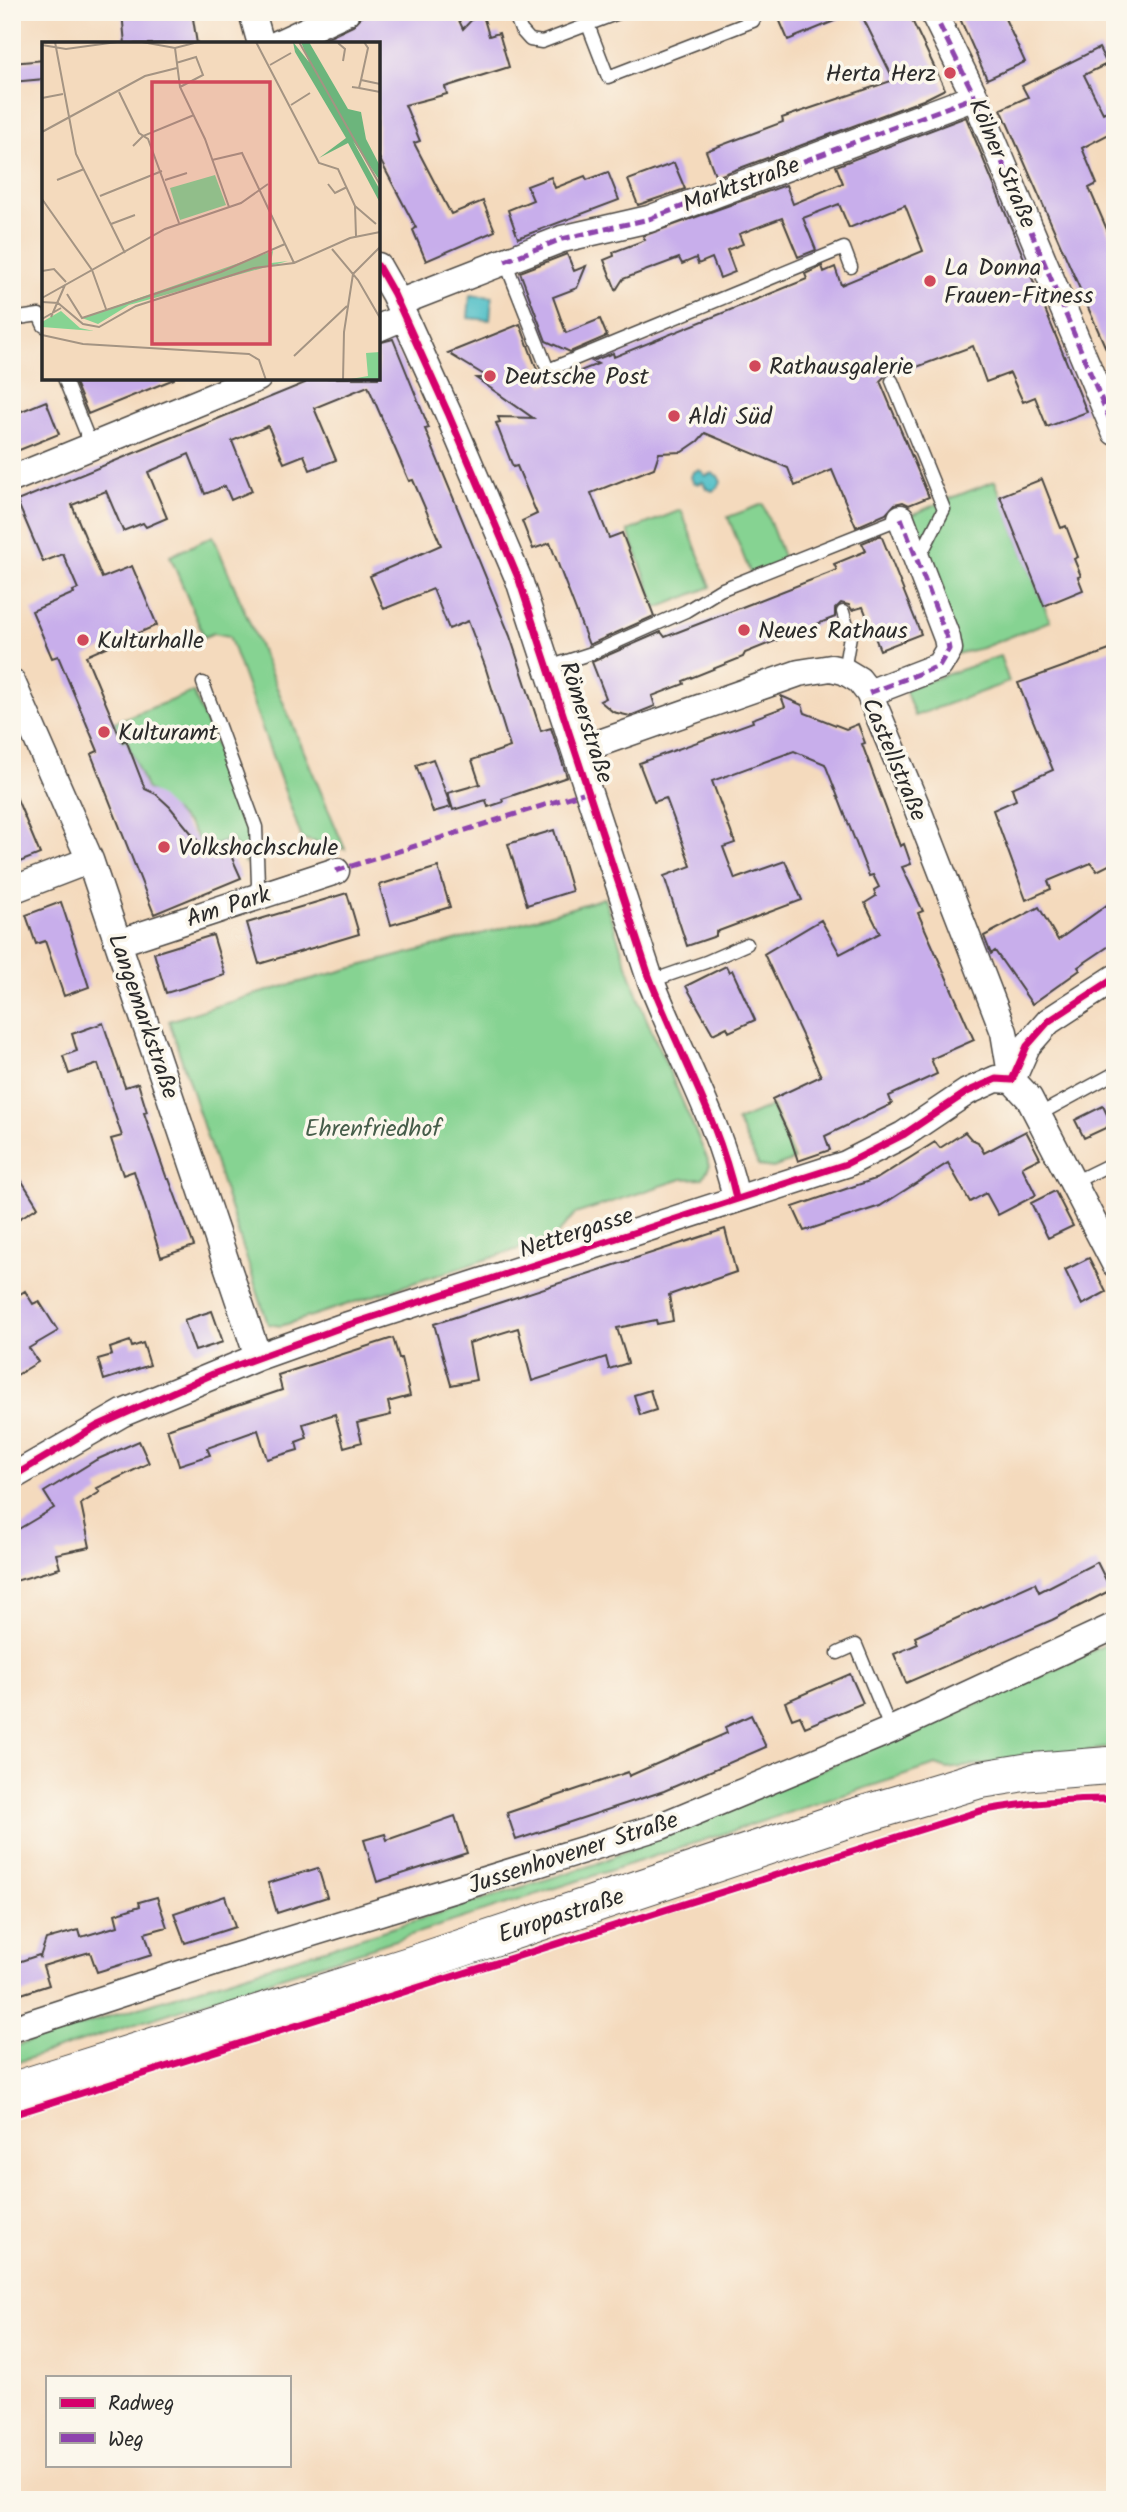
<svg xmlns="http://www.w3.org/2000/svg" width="1127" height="2512" viewBox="0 0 1127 2512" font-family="Kalam,sans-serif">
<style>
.green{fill:#86d392;stroke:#587f5e;stroke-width:2}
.water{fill:#52c0c7;stroke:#3e7679;stroke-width:2}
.building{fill:#c8aeeb}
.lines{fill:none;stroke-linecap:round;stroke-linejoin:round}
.lane-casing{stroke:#494541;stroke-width:15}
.street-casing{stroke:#494541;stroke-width:29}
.secondary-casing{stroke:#494541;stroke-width:39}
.lane{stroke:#fff;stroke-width:12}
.street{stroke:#fff;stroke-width:26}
.secondary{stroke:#fff;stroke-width:37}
.quiet{stroke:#8e44ad;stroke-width:5;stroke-dasharray:10 5;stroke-linecap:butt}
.cycleway-casing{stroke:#fbf7ec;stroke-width:11}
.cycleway{stroke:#d6006c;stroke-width:7}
.poi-dot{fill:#d1495b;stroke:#fbf7ec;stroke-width:2.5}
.labels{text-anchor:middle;stroke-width:7;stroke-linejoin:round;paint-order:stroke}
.poi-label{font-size:24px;fill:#2b2b2b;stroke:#fbf7ec;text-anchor:start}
.street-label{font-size:24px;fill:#2b2b2b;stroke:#fbf7ec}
.park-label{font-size:24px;fill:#465d4a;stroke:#fbf7ec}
.inset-road{fill:none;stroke:#a49483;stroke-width:2}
.view{fill:#d1495b;fill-opacity:0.15;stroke:#d1495b;stroke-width:3.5}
.inset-edge{fill:none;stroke:#2b2b2b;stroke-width:3.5}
</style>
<rect width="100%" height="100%" fill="#fbf7ec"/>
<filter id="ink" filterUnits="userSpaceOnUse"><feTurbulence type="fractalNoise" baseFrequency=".0143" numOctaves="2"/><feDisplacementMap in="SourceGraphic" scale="14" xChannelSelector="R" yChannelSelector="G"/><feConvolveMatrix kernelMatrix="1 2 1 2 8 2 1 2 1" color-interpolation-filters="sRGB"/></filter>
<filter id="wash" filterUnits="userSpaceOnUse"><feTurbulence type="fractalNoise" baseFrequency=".00686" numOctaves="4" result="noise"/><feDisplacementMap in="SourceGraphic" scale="28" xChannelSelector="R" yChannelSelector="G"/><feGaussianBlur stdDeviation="1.57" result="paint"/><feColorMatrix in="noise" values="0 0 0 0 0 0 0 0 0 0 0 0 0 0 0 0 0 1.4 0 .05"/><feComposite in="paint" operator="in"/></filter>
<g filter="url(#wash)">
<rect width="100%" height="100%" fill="#f4dabd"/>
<path class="green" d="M995,481L1050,621L982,648L956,654L903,519L941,502Z
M763,504L785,562L751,575L728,517Z
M681,510L711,587L657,608L628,531Z
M213,536L345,849L302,839L229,636L214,633L204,637L170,556Z
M1000,656L1009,682L915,716L905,689Z
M193,692L248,822L250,834L245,863L231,838L205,850L189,825L146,788L126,740L122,742L114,722Z
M604,898L643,1011L710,1165L703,1178L682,1179L575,1214L555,1237L281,1326L268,1324L169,1021C312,974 461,944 604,898Z
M772,1106L794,1160L773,1168L759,1166L737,1121Z
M1115,1640V1747L947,1769L936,1765L12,2064V2047L596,1864L1020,1686Z"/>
<path class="water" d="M470,295L492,297L490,320L468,318Z
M698,470L703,472L705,476L712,473L718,476L721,482L718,488L712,491L706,488L703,482L698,484L693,482L691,477L693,472Z"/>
<g id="blocks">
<path class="building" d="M122,12H192L197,44H125Z
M370,12H413L415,17L429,12H455L463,29L479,12H482L489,36L499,33L509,67L445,87L447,94L405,105L420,141L414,143L451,214L483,201L495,231L426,261L413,230L416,228L378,156V44H315L353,26L361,17Z
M776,12H854V13L788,40Z
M860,12H908L945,89L923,100L716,177L706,151L783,122L782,118L894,80Z
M957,12H1002L1025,62L987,79Z
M1099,48L1107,64L1084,75L1103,113L1115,107V131L1082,148L1097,184L1089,188L1115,248V369L1001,109L1028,97L1022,86Z
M44,60V79L12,82V63Z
M966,117L1087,412L1047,427L1035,397L1023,402L1010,373L986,382L973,346L898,374L888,373L880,381L929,497L909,505L903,502L895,504L886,514L856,527L832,470L795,486L788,468L705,433L698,441L682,452L659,453L654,468L591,493L609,538L622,533L654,616L589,645L550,543L533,549L522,521L537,514L517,466L513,467L496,423L500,422L498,417L533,418L476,378H489L448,353L520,324L543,386L598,364L592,361L613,353L614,357L807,279L805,274L822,266L824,272L835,267L841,285L923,251L905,205L849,228L839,204L803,218L816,250L798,257L782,218L739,234L743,244L727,250L735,272L720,278L712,258L698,264L696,258L682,264L679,258L623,279L616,290L604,260L614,256L613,252L645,240L643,236L786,185L793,204L843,183L836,166Z
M674,163L685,189L638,205L628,180Z
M608,172L619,200L518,238L508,210L533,200L527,186L551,177L555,188L585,176L587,180Z
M567,254L574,271L586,266L577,288L553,297L566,333L600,319L607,336L570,352L546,341L520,272Z
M393,339L429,428L425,429L510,636L541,731L551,728L567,777L502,799L503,802L488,807L486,800L453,810L448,793L480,784L472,760L510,747L485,666L468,621L449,629L433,589L384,609L370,576L441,545L413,480L409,481L368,386L314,408L336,460L310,470L304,455L284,463L268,426L232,441L252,491L231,500L225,486L205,494L189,454L148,472L167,518L146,527L143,523L123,531L106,491L72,505L102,578L132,566L157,625L86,656L122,742L126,740L145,789L156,794L170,807L206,851L225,842L241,878L154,914L91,754L98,751L58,656L52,658L32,611L74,593L73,591L78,589L63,554L43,562L17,501L305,383L303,378H378V343Z
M73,378H174V379L88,414Z
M46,401L59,434L12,453V415Z
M1042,479L1061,528L1066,526L1078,557L1074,559L1081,576L1078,577L1083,590L1044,606L1000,496Z
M881,535L921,634L880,650L863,607L852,610L849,605L841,603L835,609V617L745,653L743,657L683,681L684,684L652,696L655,706L630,716L613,712L600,701L606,698L592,662L661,632L665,637L837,570L834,564L866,551L862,543Z
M1115,648V862L1097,871L1091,863L1048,881L1051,889L1026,900L993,810L1016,800L1012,788L1053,770L1018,683Z
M781,696L802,705L805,713L846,729L858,724L865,743L862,744L900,846L904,844L911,864L902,867L923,911L918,913L974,1040L931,1059L937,1074L889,1096L892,1104L825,1136L830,1150L798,1161L790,1137L772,1099L821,1076L764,954L821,920L840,954L880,933L865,903L876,896L874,890L879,887L873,875L869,876L825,764L794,751L712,781L735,843L723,847L735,879L785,861L802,900L716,932V936L687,946L664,876L691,866L666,798L654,802L639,763L753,722L752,719L785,707Z
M433,759L451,807L433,812L416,765Z
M12,787L40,854L12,865Z
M554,830L572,891L527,905L508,844Z
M438,867L450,907L391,925L379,885Z
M347,893L359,934L259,964L247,923Z
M61,902L89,987L64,996L45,941L36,944L26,915Z
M1107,905L1115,916V942L1078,967L1080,970L1032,1004L995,951L991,954L984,936L1039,907L1058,940Z
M213,935L225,975L166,993L154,953Z
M726,966L729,972L732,970L755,1020L729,1032L727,1027L713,1034L686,986Z
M103,1023L125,1087L138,1083L147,1112L144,1113L167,1179H169L194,1246L161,1257L134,1171L123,1175L111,1139L122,1136L98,1064L69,1074L63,1056L77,1051L72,1034Z
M1103,1106L1112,1125L1084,1138L1075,1120Z
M1026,1131L1040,1158L1022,1167L1036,1195L998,1215L986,1193L970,1202L948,1163L880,1206L804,1231L793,1207L878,1178L935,1142L940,1148L965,1132L971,1139L978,1142L984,1153Z
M12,1165L38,1207L12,1223Z
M1055,1191L1073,1226L1048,1238L1031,1203Z
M725,1229L736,1272L669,1295L673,1321L657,1324L656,1320L617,1328L628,1363L609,1369L606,1357L532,1381L518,1328L469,1343L476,1380L451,1385L434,1324Z
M1089,1258L1106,1292L1082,1305L1065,1270Z
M25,1291L33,1304L39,1301L58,1331L29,1348L38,1362L12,1378V1299Z
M212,1311L223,1342L195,1351L184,1320Z
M393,1338L399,1358H401L410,1396L388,1402L391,1415L357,1423L362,1442L344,1447L335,1414L303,1424L307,1438L296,1442L298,1450L267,1459L258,1430L207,1448L210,1455L179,1465L167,1429L282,1390L278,1375Z
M130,1341L132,1347L143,1343L150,1365L104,1380L98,1359L112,1355L110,1348Z
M650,1390L656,1410L640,1415L634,1395Z
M139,1441L149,1463L97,1488L100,1492L81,1504L90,1547L56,1554L60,1568L12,1582V1533L54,1508L44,1492L96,1460Z
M1097,1562L1111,1590L1052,1620L906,1683L894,1654L918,1644L915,1637L1035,1583L1039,1592Z
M850,1674L863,1703L805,1727L800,1716L792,1719L785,1702Z
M751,1715L766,1747L664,1791L516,1840L507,1813L628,1772L629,1776L727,1733L725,1727Z
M455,1816L467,1853L377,1882L364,1840L385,1834L387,1840Z
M318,1868L327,1897L277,1913L268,1883Z
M225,1896L235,1927L185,1943L174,1913Z
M157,1897L167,1927L145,1933L152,1955L97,1972L90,1952L72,1957L43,1966L49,1985L12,1997V1964L39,1955L40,1957L46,1939L79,1930L81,1937L118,1926L115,1914L140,1906L139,1902Z"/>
</g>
</g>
<g filter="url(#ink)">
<use href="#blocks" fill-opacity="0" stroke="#494541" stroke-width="2"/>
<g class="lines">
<defs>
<path id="lane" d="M514,12L521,30L530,40L542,42L621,12
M588,25L608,77L753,21L758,12
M505,261L548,370L844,248L851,267
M12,319L39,315L44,326
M64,378L91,445
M892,381L944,509L919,558
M843,612L850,636L844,671
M549,667L592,653L686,611L720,590L901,518
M203,683L256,827L258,884L254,898
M651,981L706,962L747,944
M1038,1115L1115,1073
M1072,1183L1115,1162
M838,1653L856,1645L891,1730"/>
<path id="street" d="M252,12L261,44
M933,12L975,97L1115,432
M277,44L346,12
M378,266L394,294L448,413L519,580L649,976C677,1050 719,1120 736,1198
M398,303L562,239L649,219L975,97
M378,328L404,317
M12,479L258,378
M12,682L90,860L258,1357
M869,693L939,666L949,649L947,638L901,518
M577,751L799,673L831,668L844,671L859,680L869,693L916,805L1004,1032L1012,1080
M12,890L90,860
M120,942L336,871
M1012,1080L1029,1098L1115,1264
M1012,1080L1027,1046L1049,1021L1115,978
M12,1477L123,1413L258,1357L345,1326L846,1164L903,1135L967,1092L996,1079L1012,1080
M12,2029L220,1961L661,1826L891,1730L1115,1626"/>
<path id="secondary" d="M12,2091L417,1963L845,1820L978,1780L1027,1772L1115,1765"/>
</defs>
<use href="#lane" class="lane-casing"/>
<use href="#street" class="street-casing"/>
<use href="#secondary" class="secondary-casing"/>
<use href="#lane" class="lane"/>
<use href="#street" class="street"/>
<use href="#secondary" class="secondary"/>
<path class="quiet" d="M933,12L975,97L1115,432
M505,261L562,239L649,219L975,97
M869,693L939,666L949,649L947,638L901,518
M336,871L589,791"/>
<defs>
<path id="cycleway" d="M378,266L394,294L448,413L519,580L649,976C677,1050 719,1120 736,1198
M12,1477L97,1426L213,1374L345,1326L846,1164L903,1135L967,1092L996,1079L1012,1080L1027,1046L1049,1021L1115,978
M12,2115L980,1811C1025,1803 1069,1798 1115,1799"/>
</defs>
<use href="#cycleway" class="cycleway-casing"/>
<use href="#cycleway" class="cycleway"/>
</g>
</g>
<g class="poi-dot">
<circle cx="950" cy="73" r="7"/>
<circle cx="930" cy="281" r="7"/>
<circle cx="755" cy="366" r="7"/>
<circle cx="490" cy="376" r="7"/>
<circle cx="674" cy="416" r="7"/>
<circle cx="744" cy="630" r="7"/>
<circle cx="83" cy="640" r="7"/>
<circle cx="104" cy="732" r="7"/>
<circle cx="164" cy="847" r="7"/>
</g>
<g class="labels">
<g class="poi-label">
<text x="936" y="81" text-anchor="end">Herta Herz</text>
<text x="944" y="275">La Donna<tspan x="944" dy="28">Frauen-Fitness</tspan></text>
<text x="769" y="374">Rathausgalerie</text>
<text x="504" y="384">Deutsche Post</text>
<text x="688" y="424">Aldi Süd</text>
<text x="758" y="638">Neues Rathaus</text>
<text x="97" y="648">Kulturhalle</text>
<text x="118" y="740">Kulturamt</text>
<text x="178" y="855">Volkshochschule</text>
</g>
<g class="street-label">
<text transform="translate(1003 163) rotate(67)" y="8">Kölner Straße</text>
<text transform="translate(741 184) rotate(-20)" y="8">Marktstraße</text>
<text transform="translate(587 722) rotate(72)" y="8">Römerstraße</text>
<text transform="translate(895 759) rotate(67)" y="8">Castellstraße</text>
<text transform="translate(228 906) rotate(-18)" y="8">Am Park</text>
<text transform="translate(144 1016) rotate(71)" y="8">Langemarkstraße</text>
<text transform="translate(576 1232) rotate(-18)" y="8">Nettergasse</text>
<text transform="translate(573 1852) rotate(-18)" y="8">Jussenhovener Straße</text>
<text transform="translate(561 1915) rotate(-18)" y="8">Europastraße</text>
</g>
<g class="park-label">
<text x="373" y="1136">Ehrenfriedhof</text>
</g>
</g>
<g transform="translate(42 42)">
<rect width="338" height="338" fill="#f4dabd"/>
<path d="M173,133L184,163L138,178L128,146ZM231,209L229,221L246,219L87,263L56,282L40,276ZM19,269L38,286L52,289L0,285V280ZM338,310V338H303L326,334L324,311Z" fill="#86d392"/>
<path d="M251,0L267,20L259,0H267L306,67L319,70L324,97L338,124V139L311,99L338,148V161L306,101L277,116L304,96L253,10Z" fill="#6cb57c"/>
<path class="inset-road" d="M13,0L34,112L83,211M100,0L133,6L156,0M214,0L277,121L296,127L313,164L314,194M257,0L338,143M296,1L303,7L301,19M0,3L24,7L75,0M133,6L138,45L163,97L187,165M134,21L154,15L161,33L138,45M228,23L249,11M319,38L326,6L322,0M310,45L317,46L319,38L338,42M317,46L338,50M77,50L97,91L106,97L137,181M0,56L21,52M249,63L268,51M0,90L103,34L135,26M91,104L101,94L152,73M170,118L200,111L252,221M15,138L42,127M123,138L145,131M286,142L293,151L305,145M58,154L120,129M0,157L50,228L64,267M313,164L334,182M69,182L93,173M290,207L316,238L338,276M0,229L12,227L24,240M311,232L338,205M25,252L40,276L179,230L243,202M0,256L123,187L199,161L226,142M0,260L16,261L41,282L57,285L94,264L212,226L252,221L308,196L338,190M9,275L23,243M0,277L19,266M0,293L41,302L207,312L217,318L224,338M252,314L305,264M301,338L302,290L311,232"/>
<path class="view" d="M110,40H228V302H110Z"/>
<rect width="338" height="338" class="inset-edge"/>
</g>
<rect width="1127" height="2512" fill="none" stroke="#fbf7ec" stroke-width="42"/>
<rect x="46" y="2376" width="245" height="91" fill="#fbf7ec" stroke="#a8a59f" stroke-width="2"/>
<rect x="60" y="2398" width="35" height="10" fill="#d6006c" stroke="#a8a59f" stroke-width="2"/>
<text x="108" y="2410" font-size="21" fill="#2b2b2b">Radweg</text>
<rect x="60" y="2433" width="35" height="10" fill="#8e44ad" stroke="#a8a59f" stroke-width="2"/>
<text x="108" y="2446" font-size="21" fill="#2b2b2b">Weg</text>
</svg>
